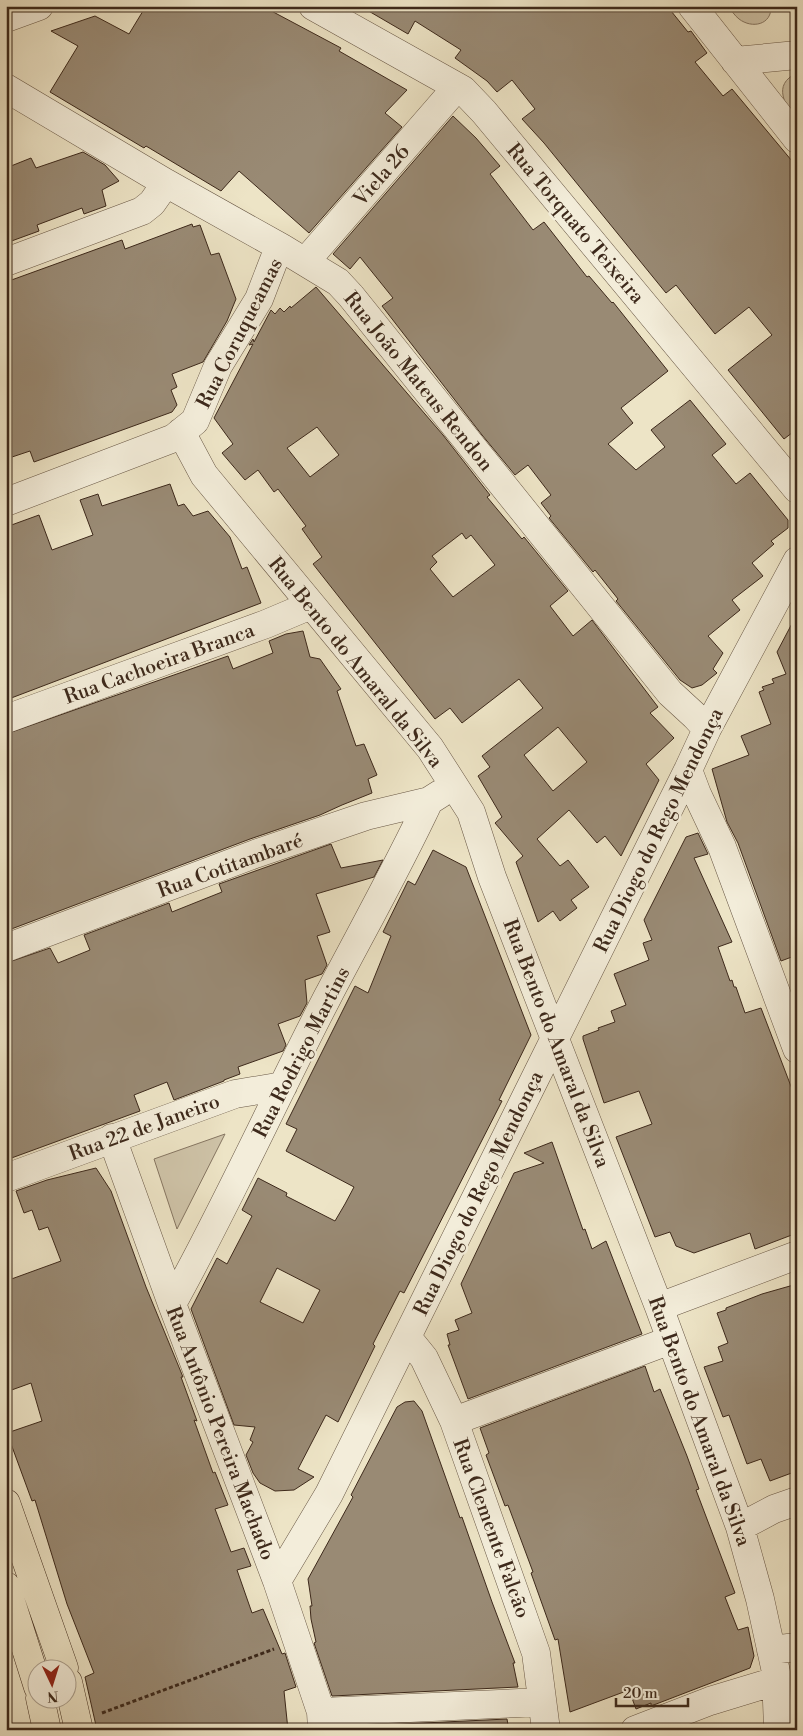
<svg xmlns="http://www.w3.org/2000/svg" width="803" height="1736" viewBox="0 0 803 1736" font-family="'Libre Bodoni',serif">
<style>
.green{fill:#cfc4a9;stroke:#867662}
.building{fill:#998a74;stroke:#3d291b;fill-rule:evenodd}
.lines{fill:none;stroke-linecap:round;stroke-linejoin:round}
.minor-casing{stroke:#695846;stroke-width:29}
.major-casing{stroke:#3d291b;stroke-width:29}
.path{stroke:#3d291b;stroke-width:3;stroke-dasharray:4 2.5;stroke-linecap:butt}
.minor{stroke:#f3edda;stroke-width:28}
.major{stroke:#ede4c6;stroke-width:28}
.labels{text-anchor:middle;stroke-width:5;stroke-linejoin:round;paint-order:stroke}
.street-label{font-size:20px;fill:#3d291b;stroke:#f3edda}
</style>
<rect width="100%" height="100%" fill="#ede4c6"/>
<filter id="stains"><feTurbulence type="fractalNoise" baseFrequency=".004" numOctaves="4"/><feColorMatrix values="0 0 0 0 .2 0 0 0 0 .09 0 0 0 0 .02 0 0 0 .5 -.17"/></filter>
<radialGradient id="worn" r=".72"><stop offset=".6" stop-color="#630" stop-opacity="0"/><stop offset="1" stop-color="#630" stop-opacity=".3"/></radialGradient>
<path class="green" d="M728,6H771C772,25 752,29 739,19C735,16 731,10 728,6Z
M797,73V122C786,106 771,85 797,73Z
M225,1134L177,1229L154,1159Z"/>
<path class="building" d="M146,6H262L341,48L339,51L407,90L385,113L402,127L309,233L239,171L221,191L146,146L144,148L50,92L78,46L51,31L95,16L129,34Z
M360,6H667L688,32L691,31L707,53L695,62L723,96L732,89L797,167V429L784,439L728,370L772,335L749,307L715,334L676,285L666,293L544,143L522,119L535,109L512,80L497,92L487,81L455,58L461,50L415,21L408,34Z
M453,116L476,138L500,166L490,174L533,230L544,222L587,277L589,276L612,303L613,302L668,371L621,408L633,423L608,444L636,470L665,447L651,430L690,400L726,444L712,455L736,484L750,473L788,520V528L771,541L774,544L752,563L763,576L732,600L740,610L708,636L723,653L713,669L717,673L702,685L692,688L680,680L616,601L618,599L595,570L593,572L549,518L551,516L541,503L551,495L528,465L515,475L482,435L382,306L393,298L360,257L350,269L333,254Z
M83,152L105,165L119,181L102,190L106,206L84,214L82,208L37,225L39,231L6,243V168L31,158L36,168Z
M192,224L193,227L200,225L211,255L219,253L236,299L227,321L203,362L172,374L177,387L171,390L177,405L172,412L34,462L30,451L6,459V282L122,240L125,249Z
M316,287L443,435L490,495L487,497L522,539L524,537L568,591L550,606L573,636L592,620L658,707L650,713L674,738L646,764L659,780L621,856L605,836L597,843L569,810L537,839L560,866L568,860L589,887L571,900L577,908L560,921L553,911L538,922L516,862L523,856L495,823L502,817L478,776L490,767L482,756L543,708L519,679L462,723L450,708L435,719L313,564L322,557L302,529L306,526L278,489L274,492L258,470L245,480L222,453L233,444L214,418L253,344L249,345L253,339L254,342L271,310L275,314L280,308L284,312L290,306L291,308ZM317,427L339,455L310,477L287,448ZM462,533L466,539L471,535L495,565L453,597L430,569L437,562L432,556ZM558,727L587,762L553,791L524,755Z
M170,484L178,506L184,504L193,516L208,511L230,537L242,569L247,567L261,603L6,700V527L39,515L52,550L93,535L80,500L98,494L102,506Z
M797,614V955L781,961L738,843L727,822L712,769L749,755L741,736L771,724L759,692L764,690L762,687L774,683L772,679L786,674L777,652Z
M303,631L310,657L320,659L341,689L337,691L356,746L364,744L377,775L368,779L372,793L342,805L320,815L250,839L6,931V734L228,656L233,669L273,653L269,641L286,634Z
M698,833L708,854L694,858L732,942L718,947L730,981L732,980L734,987H736L745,1013L761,1008L797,1102V1233L755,1249L750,1233L694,1253L676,1246L670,1232L655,1237L616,1137L652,1124L639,1091L604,1103L583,1039V1036L599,1030L598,1028L615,1022L611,1011L626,1005L614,974L649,960L643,943L652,940L644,920L686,837Z
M331,844L341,868L383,860L374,877L316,894L330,932L317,936L327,965L322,974L305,980L307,1003L300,1016L278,1024L286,1045L283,1051L238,1067L240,1074L224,1080V1081L174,1100L167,1082L134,1095L140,1111L6,1160V963L50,948L58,963L90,950L84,935L169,903L172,912L222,892L219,884Z
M433,850L466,867L531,1035L499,1100L502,1101L404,1293L400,1291L373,1344L375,1346L338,1422L326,1415L298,1469L314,1477L294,1490L275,1491L260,1483L253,1473L246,1455L253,1442L250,1440L255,1427L234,1425L191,1309L217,1258L227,1264L252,1216L242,1210L258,1178L287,1193L286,1196L335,1221L345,1204L354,1187L286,1151L297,1129L286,1124L355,986L368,993L391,936L383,932L408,881L415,885ZM277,1268L320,1290L303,1323L260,1302Z
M552,1142L583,1230L585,1229L592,1249L606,1241L642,1334L468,1399L448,1345H450L447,1334L459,1330L455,1320L472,1313L461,1284L514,1173L544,1163L524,1153Z
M96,1168L111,1191L146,1287L183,1377H181L197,1421L194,1420L213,1473L215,1472L228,1505L215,1509L231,1552L244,1548L251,1566L237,1570L252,1613L263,1609L282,1654L285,1653L296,1687L284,1691L288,1730H97L85,1677L94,1673L67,1604L35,1500L32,1501L7,1433L42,1421L31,1383L6,1392V1281L61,1261L48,1227L39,1230L32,1210L24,1213L16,1191L47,1180Z
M797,1284V1471L770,1481L761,1459L747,1464L729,1415L723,1417L704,1367L723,1361L718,1347L728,1343L717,1313L726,1310V1308L762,1294Z
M645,1366L654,1392L660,1389L687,1456L699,1489L696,1490L735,1593L725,1597L738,1630L748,1627L754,1656L750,1668L651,1706V1703L636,1709L629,1690L570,1712L558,1639L555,1640L531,1573L533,1572L508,1505L505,1506L486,1455L489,1453L480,1428Z
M414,1401L422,1411L460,1518L462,1517L492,1602L515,1663H513L518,1687L332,1696L314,1643L316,1642L311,1619L310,1606H312L308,1579L353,1497L351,1495L397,1407L405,1402Z
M507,1719L508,1725L503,1726V1730H341L340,1727Z"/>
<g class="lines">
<defs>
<path id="minor" d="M313,6L463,90L484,112L797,489
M692,6L797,139
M6,18L39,6
M735,61L797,55
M6,88L166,183L282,248L338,282L351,296L670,693L695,716L707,729
M6,262L142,211L152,203L166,183
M305,262L457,87
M181,432L204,475L430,748L471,812L492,877L659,1307L740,1527L760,1599L776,1672L778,1730
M6,502L174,438L195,421L218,366L259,299L274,260L282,248
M6,719L266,624L311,605
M688,770L697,794L722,847L797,1049
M6,948L255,854L366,816L429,801L440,794
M112,1138L172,1304L277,1581L321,1712L322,1730
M6,1178L235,1094L283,1086
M172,1304C228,1203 275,1098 328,996C362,931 398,867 429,801
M659,1307L797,1255
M407,1337L424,1358L454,1421L536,1653L546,1730
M454,1421L671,1340
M740,1527L774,1509L797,1501
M277,1581L329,1494L688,770L707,729L797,561
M771,1650L797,1647
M321,1712L542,1702
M635,1730L710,1701L776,1681"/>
<path id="major" d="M6,1503L64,1668
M6,1586L38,1687
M68,1682L79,1730
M40,1698L47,1730"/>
</defs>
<use href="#minor" class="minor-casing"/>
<use href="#major" class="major-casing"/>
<path class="path" d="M102,1713L274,1649"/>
<use href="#minor" class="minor"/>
<use href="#major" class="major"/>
</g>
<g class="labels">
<g class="street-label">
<text transform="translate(381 175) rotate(-49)" y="7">Viela 26</text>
<text transform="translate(576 223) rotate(50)" y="7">Rua Torquato Teixeira</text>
<text transform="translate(239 333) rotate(-63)" y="7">Rua Coruqueamas</text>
<text transform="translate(419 381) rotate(51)" y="7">Rua João Mateus Rendon</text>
<text transform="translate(356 662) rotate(51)" y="7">Rua Bento do Amaral da Silva</text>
<text transform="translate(159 663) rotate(-20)" y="7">Rua Cachoeira Branca</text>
<text transform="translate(658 830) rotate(-64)" y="7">Rua Diogo do Rego Mendonça</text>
<text transform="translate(230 865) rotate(-20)" y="7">Rua Cotitambaré</text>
<text transform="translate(557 1043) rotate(69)" y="7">Rua Bento do Amaral da Silva</text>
<text transform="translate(301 1052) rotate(-63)" y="7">Rua Rodrigo Martins</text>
<text transform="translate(144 1127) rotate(-20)" y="7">Rua 22 de Janeiro</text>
<text transform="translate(478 1193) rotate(-64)" y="7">Rua Diogo do Rego Mendonça</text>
<text transform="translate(700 1421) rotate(70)" y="7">Rua Bento do Amaral da Silva</text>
<text transform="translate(221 1433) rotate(69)" y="7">Rua Antônio Pereira Machado</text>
<text transform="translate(492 1528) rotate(70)" y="7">Rua Clemente Falcão</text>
</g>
</g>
<rect width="803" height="1736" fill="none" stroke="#ede4c6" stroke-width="25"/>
<rect x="8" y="8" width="788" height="1721" fill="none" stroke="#3d291b" stroke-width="2.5"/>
<rect x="12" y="12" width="778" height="1711" fill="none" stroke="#3d291b"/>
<g transform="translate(52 1684) rotate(176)"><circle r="24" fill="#f3edda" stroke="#aa9f8e"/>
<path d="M0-4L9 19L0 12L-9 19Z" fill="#8f2418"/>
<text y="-8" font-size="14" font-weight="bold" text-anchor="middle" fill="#3d291b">N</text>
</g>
<path d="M616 1698v8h72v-8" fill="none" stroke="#3d291b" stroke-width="2.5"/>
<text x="623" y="1698" font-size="15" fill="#3d291b" stroke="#f3edda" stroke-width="4" paint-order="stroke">20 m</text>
<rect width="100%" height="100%" filter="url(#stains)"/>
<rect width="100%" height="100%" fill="url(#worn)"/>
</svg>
